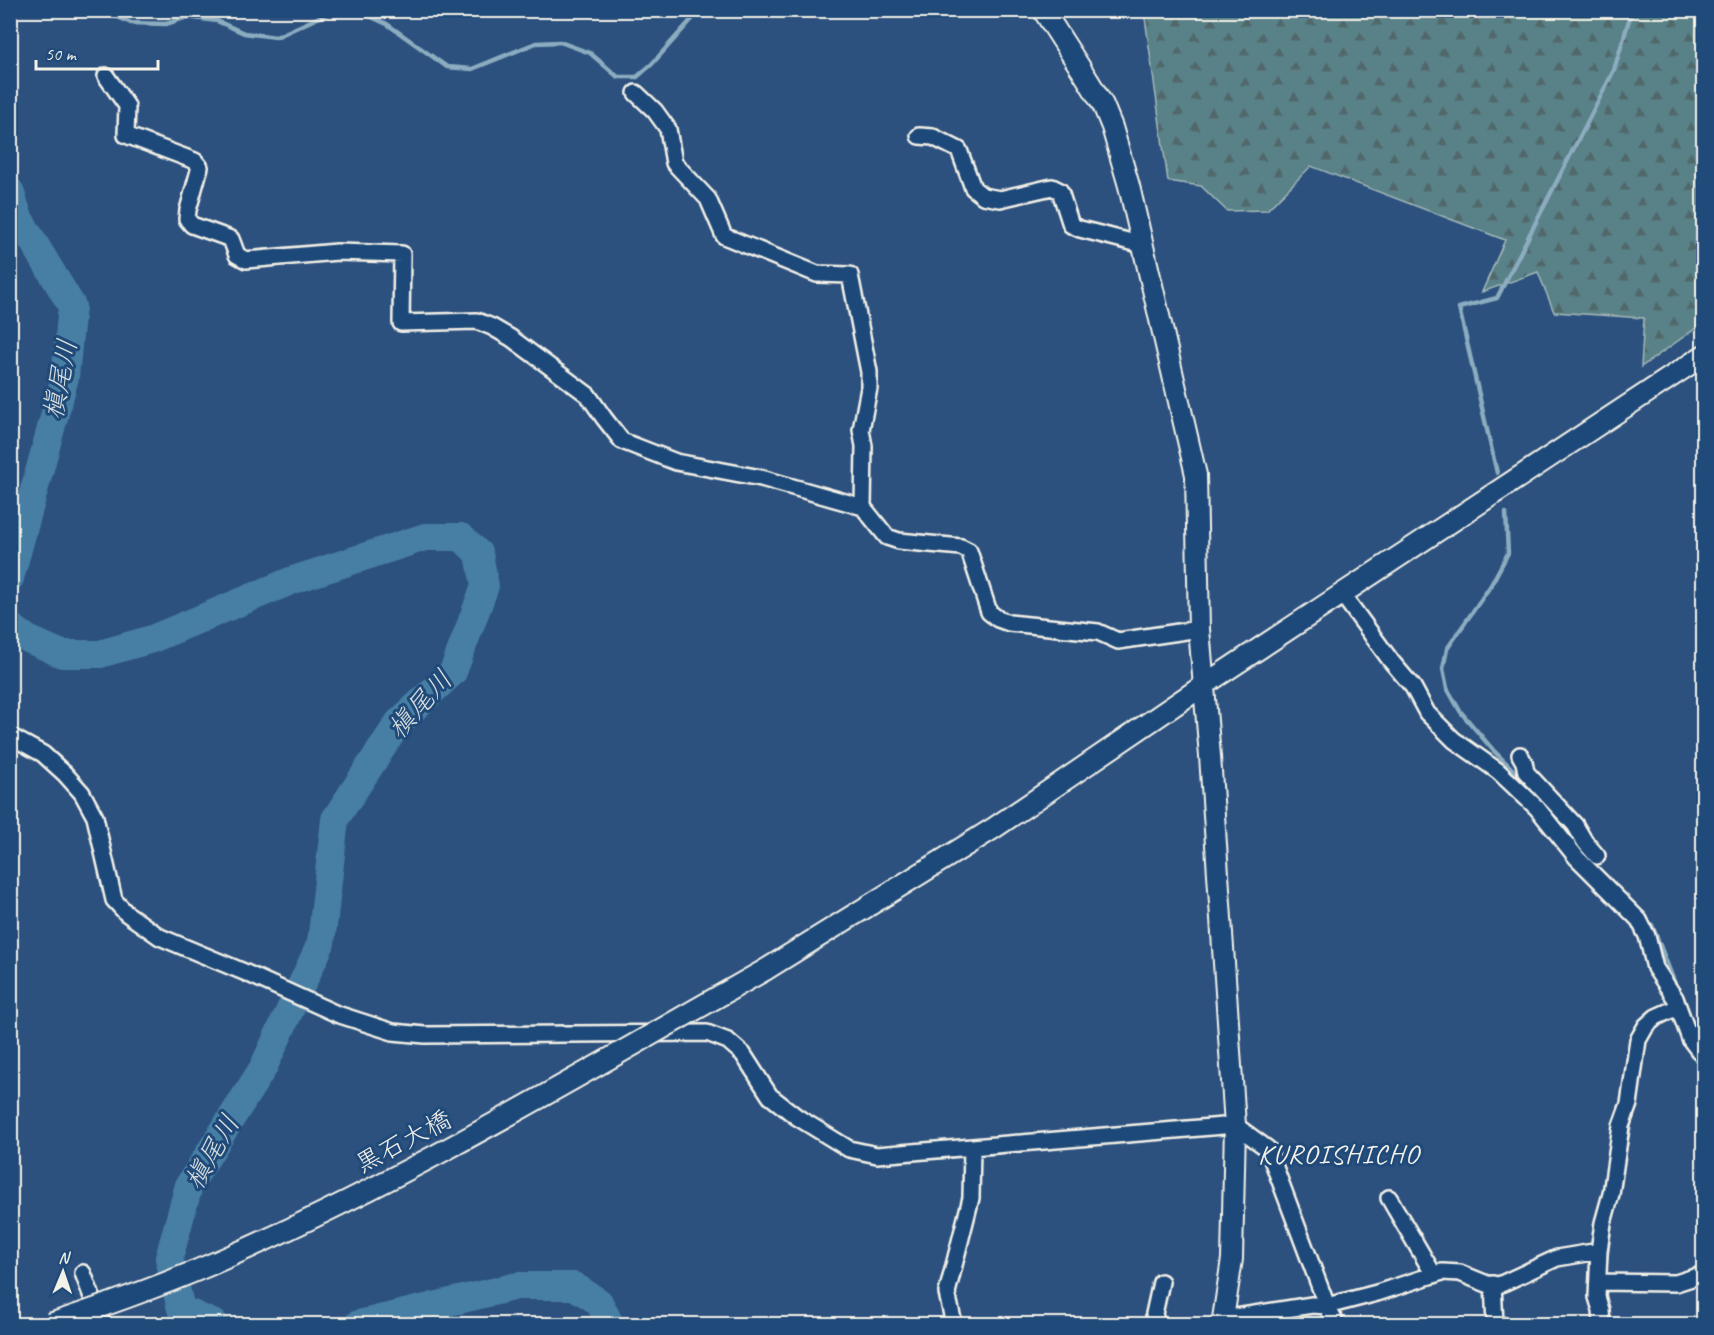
<svg xmlns="http://www.w3.org/2000/svg" width="1714" height="1335" viewBox="0 0 1714 1335" font-family="Caveat,'Klee One',sans-serif">
<style>
.forest{fill:url(#forest-firs);stroke:#a6b9b8;stroke-width:1.5}
.lines{fill:none;stroke-linecap:round;stroke-linejoin:round}
.stream{stroke:#8cacbf;stroke-width:4.5}
.river{stroke:#477ea4;stroke-width:28}
.minor-casing{stroke:#f4f1e8;stroke-width:20}
.tertiary-casing{stroke:#f4f1e8;stroke-width:24}
.minor{stroke:#1f4a7a;stroke-width:15}
.tertiary{stroke:#1f4a7a;stroke-width:20}
.tertiary-bridge-casing{stroke:#f4f1e8;stroke-width:24;stroke-linecap:butt}
.tertiary-bridge{stroke:#1f4a7a;stroke-width:20}
.labels{text-anchor:middle;stroke-width:6;stroke-linejoin:round;paint-order:stroke}
.street-label{font-size:26px;fill:#f4f1e8;stroke:#1f4a7a}
.water-label{font-size:27px;font-style:italic;fill:#dae0de;stroke:#1f4a7a}
.neighbourhood-label{font-size:27px;letter-spacing:1.5px;fill:#f4f1e8;stroke:#1f4a7a}
</style>
<defs>
<pattern id="forest-firs" width="22" height="20" patternUnits="userSpaceOnUse" patternTransform="scale(1.5)"><rect width="22" height="20" fill="#588188"/><path d="M5 1l3.5 6h-7zM16 11l3.5 6h-7z" fill="#51676a"/></pattern>
</defs>
<rect width="100%" height="100%" fill="#2c517f"/>
<filter id="ink" filterUnits="userSpaceOnUse"><feTurbulence type="fractalNoise" baseFrequency=".0167" numOctaves="2"/><feDisplacementMap in="SourceGraphic" scale="12" xChannelSelector="R" yChannelSelector="G"/><feConvolveMatrix kernelMatrix="1 2 1 2 8 2 1 2 1" color-interpolation-filters="sRGB"/></filter>
<g filter="url(#ink)">
<path class="forest" d="M1144,11H1703V323L1641,367L1644,318L1554,312L1538,272L1482,292L1505,240L1311,166L1267,210L1227,211L1201,186L1168,181Z"/>
<g class="lines">
<path class="stream" d="M103,10L131,23L166,24L187,17L217,21L244,33L276,37L335,10
M356,10L387,24L447,67L472,69L536,43L560,42L590,53L618,77H637L652,64L700,10
M1497,473L1459,308L1497,298L1614,70L1632,10
M1506,513L1508,553L1491,585L1447,649L1443,669L1447,688L1460,711L1493,750L1533,790L1555,819
M1577,846L1592,862
M1643,916L1652,925L1677,989
M1653,1028L1677,1015
M1623,1161L1632,1114
M1605,1271L1611,1220
M1605,1285V1304"/>
<path class="river" d="M10,191L19,218L72,306L65,377L10,578
M10,626L28,639L62,654H100L152,639L293,580L425,537H461L479,554L485,586L453,672L399,722L335,819L321,943L263,1068L189,1185L169,1258L181,1309L215,1324
M358,1324L517,1286H574L599,1302L610,1324"/>
<defs>
<path id="minor" d="M106,76L127,106L126,135L195,161L200,167L188,210L187,219L192,225L231,239L237,255L246,260L337,252L402,254L401,323L477,321L492,327L511,338L588,395L604,418L622,441L676,462L761,478L863,507L887,537L899,541L961,547L969,551L989,612L998,619L1009,623L1098,632L1118,641L1199,629
M636,93L655,111L668,129L674,163L708,199L724,236L817,274L850,275L869,372V388L861,430L864,446L863,507
M919,136L933,137L959,150L973,188L983,196L1000,199L1052,187L1060,191L1071,225L1080,229L1143,245
M1342,594L1391,661L1413,687L1427,713L1454,740L1498,771L1537,808L1577,858L1639,920L1647,936L1655,968L1675,998L1690,1039L1699,1051L1704,1052
M10,736L43,754L65,774L82,793L95,817L114,900L126,913L160,937L244,972L337,1014L393,1032L425,1035L707,1033L728,1041L743,1054L770,1096L797,1117L849,1149L877,1155L1235,1125L1268,1149L1327,1306L1336,1324
M1520,755L1524,762L1526,772L1575,825L1585,842L1597,856
M1389,1198L1434,1275
M83,1273L102,1324
M1598,1282L1676,1283L1704,1274
M1493,1284L1495,1324
M1223,1319L1312,1305L1327,1306L1377,1293L1442,1272L1460,1273L1487,1284L1499,1285L1557,1258L1599,1251
M954,1324L947,1293L971,1198L972,1147
M1157,1324L1154,1314L1161,1282
M1602,1324L1601,1310L1597,1297L1599,1251L1603,1223L1611,1194L1621,1126L1629,1104L1638,1040L1646,1026L1656,1017L1678,1007"/>
<path id="tertiary" d="M1043,10L1088,80L1103,105L1112,127L1129,186L1196,475L1199,629L1210,756L1235,1125L1232,1259L1223,1319L1220,1324
M765,970L994,828L1204,685L1704,355"/>
</defs>
<use href="#minor" class="minor-casing"/>
<use href="#tertiary" class="tertiary-casing"/>
<use href="#minor" class="minor"/>
<use href="#tertiary" class="tertiary"/>
<defs>
<path id="tertiary-bridge" d="M50,1324C110,1304 170,1283 228,1257C414,1175 588,1070 765,970"/>
</defs>
<use href="#tertiary-bridge" class="tertiary-bridge-casing"/>
<use href="#tertiary-bridge" class="tertiary-bridge"/>
</g>
</g>
<g class="labels">
<g class="street-label">
<text transform="translate(403 1141) rotate(-28)" y="9">黒石大橋</text>
</g>
<g class="water-label">
<text transform="translate(60 379) rotate(-79)" y="9">槇尾川</text>
<text transform="translate(420 704) rotate(-48)" y="9">槇尾川</text>
<text transform="translate(212 1152) rotate(-60)" y="9">槇尾川</text>
</g>
<g class="neighbourhood-label">
<text x="1339" y="1163">KUROISHICHO</text>
</g>
</g>
<rect width="1714" height="1335" fill="none" stroke="#1f4a7a" stroke-width="36"/>
<rect x="18" y="18" width="1678" height="1299" fill="none" stroke="#f4f1e8" stroke-width="2" filter="url(#ink)"/>
<g transform="translate(63 1272) rotate(2)" stroke="#1f4a7a" stroke-width="4.5" paint-order="stroke">
<path d="M0-4.5L10 22L0 15L-10 22Z" fill="#f4f1e8"/>
<text y="-9" font-size="16" font-weight="bold" text-anchor="middle" fill="#f4f1e8">N</text>
</g>
<path d="M36 60v9h122v-9" fill="none" stroke="#f4f1e8" stroke-width="3"/>
<text x="45" y="60" font-size="18" fill="#f4f1e8" stroke="#1f4a7a" stroke-width="4.5" paint-order="stroke">50 m</text>
</svg>
